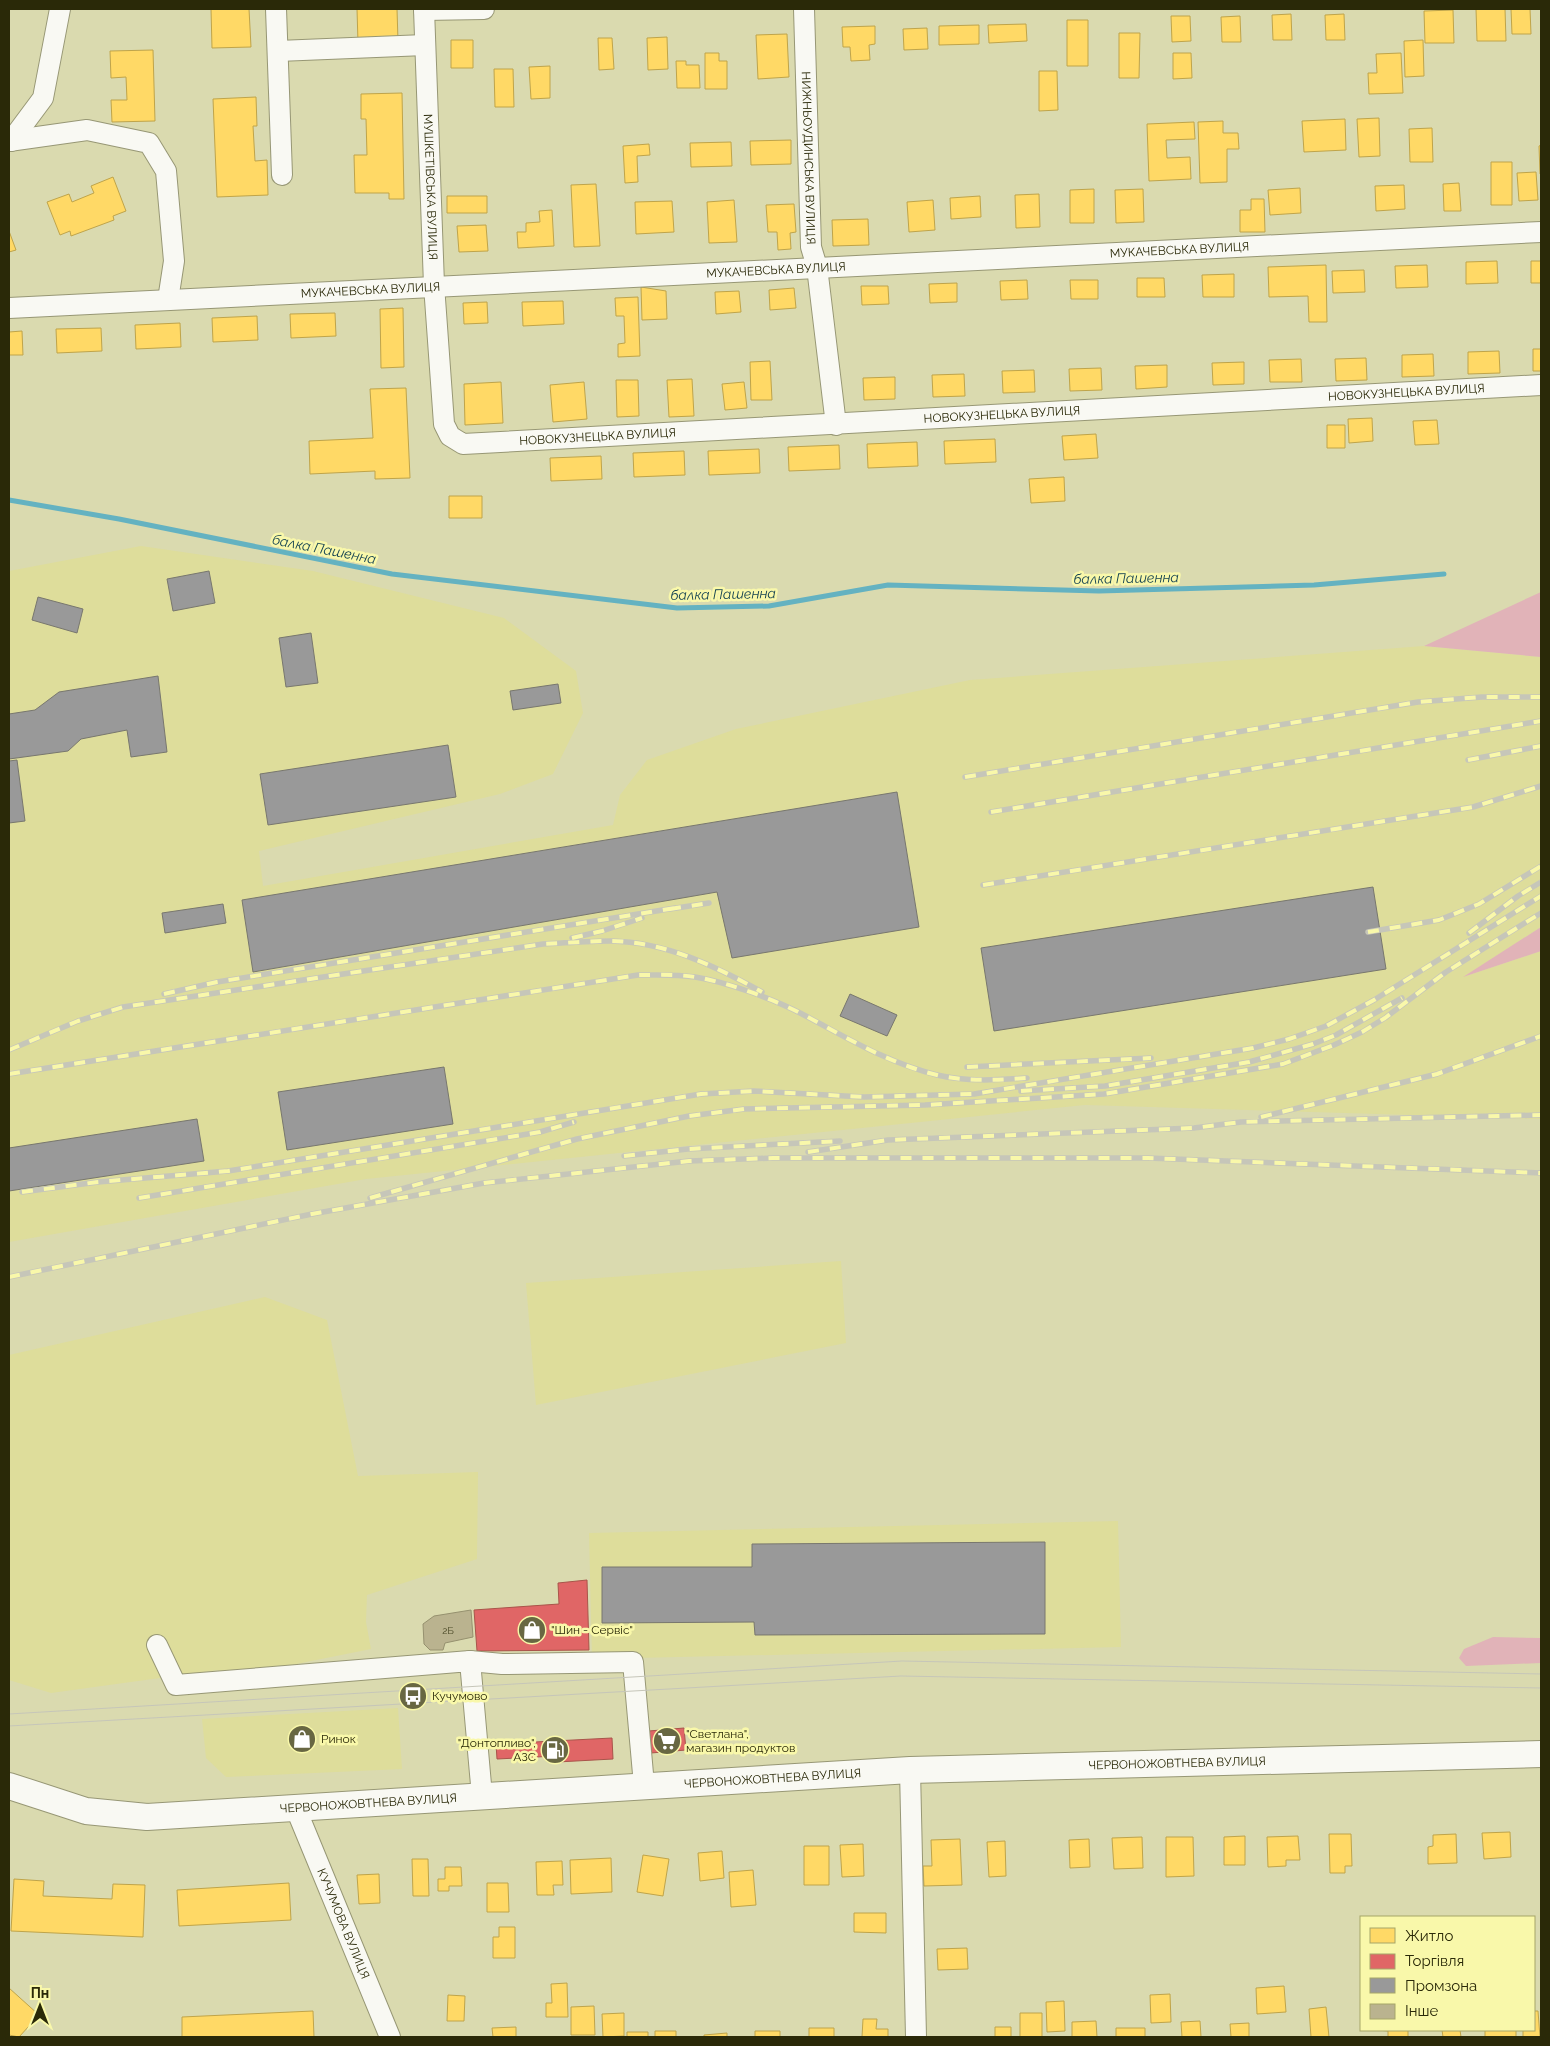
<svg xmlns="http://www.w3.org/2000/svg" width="1550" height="2046" viewBox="0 0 1550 2046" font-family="Raleway,sans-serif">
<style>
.built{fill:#dedd9b}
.forest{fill:#e1b3b8}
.homes{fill:#ffd966;stroke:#bfa44a}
.shops{fill:#e06666;stroke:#a9544a}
.industry{fill:#999;stroke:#78776e}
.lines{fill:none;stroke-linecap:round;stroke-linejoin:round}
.stream{stroke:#64b2c1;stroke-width:5}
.building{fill:#bab38f;stroke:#96916f}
.minor-casing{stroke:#979775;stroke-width:22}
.major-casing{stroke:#979775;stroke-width:28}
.minor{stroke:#f9f9f3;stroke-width:20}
.major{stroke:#f9f9f3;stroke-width:26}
.tram{stroke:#c6c6b9;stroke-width:1}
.rail-casing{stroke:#c6c6b9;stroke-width:5.5}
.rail{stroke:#f9f8aa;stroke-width:4;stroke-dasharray:11;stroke-linecap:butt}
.labels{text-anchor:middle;stroke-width:5;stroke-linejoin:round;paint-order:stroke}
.number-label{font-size:10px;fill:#4e4c2a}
.street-label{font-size:12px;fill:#2a2908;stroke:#f9f8aa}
.poi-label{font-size:12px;fill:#2a2908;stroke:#f9f8aa;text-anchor:start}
.water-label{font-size:14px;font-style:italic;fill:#103f50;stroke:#f9f8aa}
</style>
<rect width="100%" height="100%" fill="#dadaaf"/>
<path class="built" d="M141,546L313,571L504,618L576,671L583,713L553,774L500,794L259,851L263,886L613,825L620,795L647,760L736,729L970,680L1424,646L1541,657V927L1466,976L1541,951V1119L1085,1105L366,1179L9,1242V571Z
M841,1261L846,1343L536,1405L526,1283Z
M265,1297L327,1320L358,1476L478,1472L477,1559L367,1595L366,1622L371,1649L221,1679L218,1670L51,1693L9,1680V1355Z
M1118,1521L1121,1647L592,1659L589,1533Z
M398,1708L402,1769L226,1777L206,1758L202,1719Z"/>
<path class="forest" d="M1541,592V657L1424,646Z
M1541,927V951L1463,977Z
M1493,1637L1541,1638V1663L1466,1666L1459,1658L1464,1649Z"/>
<path class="homes" d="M211,9H249L251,47L212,48Z
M357,9H397L398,41L358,43Z
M1476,9H1505L1506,41H1477Z
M1511,9H1530L1531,34H1512Z
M1453,10L1454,43H1425L1424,11Z
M1291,14L1292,40H1273L1272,15Z
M1344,14L1345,40H1326L1325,15Z
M1171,16H1190L1191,41L1172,42Z
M1240,16L1241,42H1222L1221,17Z
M1067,20H1088V66H1067Z
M1026,24L1027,41L989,43L988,25Z
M979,25V44L939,45V26Z
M875,26V44L869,45L870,60L851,61L850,47H843L842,27Z
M927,28L928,49L904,50L903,29Z
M1119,33H1140L1139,78H1119Z
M787,34L789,77L758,79L756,35Z
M667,37L668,69L648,70L647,38Z
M598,38H612L614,69L599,70Z
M451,40H473V68H451Z
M1423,40L1424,76L1405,77L1404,41Z
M153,50L155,121L112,122L111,100H127L126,77L111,78L110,51Z
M705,53H719V61H727V89H705Z
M1173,53H1191L1192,78L1173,79Z
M1401,53L1403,93L1369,94L1368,73H1377L1376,54Z
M676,61H686V65H699L700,88H677Z
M550,66V98L531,99L529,67Z
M494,69H513L514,107H495Z
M1039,71H1057L1058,110L1039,111Z
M402,93L404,199H389V193H355L354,155H367L366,119H361V94Z
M256,97L257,126H253L255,161L267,160L268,195L217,197L213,99Z
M1379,118L1380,156L1359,157L1357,119Z
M1345,119L1346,150L1304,152L1302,121Z
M1223,121V133H1238L1239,149H1227V182L1200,183L1198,122Z
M1194,122L1195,139L1166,140L1167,158L1190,157L1191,179L1149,181L1147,124Z
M1432,128L1433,162H1410L1409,129Z
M791,140V164L751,165L750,141Z
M731,142L732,166L691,167L690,143Z
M649,144L650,155L637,156L638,182L625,183L623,146Z
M1541,145V174H1540L1539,146Z
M1491,162H1512V205H1491Z
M1536,172L1538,200L1519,201L1517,173Z
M113,177L126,211L113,216L114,220L71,236L70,231L60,235L47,202L69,194L72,202L94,193L91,186Z
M1459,183L1461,211H1444L1443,184Z
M596,184L600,246L574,247L571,185Z
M1404,185L1405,209L1376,211L1375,186Z
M1300,188L1301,213L1270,215L1268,190Z
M1094,189V223H1070V190Z
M1143,189L1144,222L1116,223L1115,190Z
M1039,194L1040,227L1016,228L1015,195Z
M447,196H487V213H447Z
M980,196L981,217L951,219L950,198Z
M1251,199H1264L1265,232H1240V210H1251Z
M734,200L737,242L709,243L707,202Z
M933,200L935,230L909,232L907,202Z
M672,201L674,232L636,234L635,202Z
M794,204L796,232L790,233L791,249L778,250L777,232H768L766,205Z
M552,210L554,246L518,248L517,232H526V223L540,222L539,211Z
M868,219L869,245L833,246L832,220Z
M486,225L488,251L459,252L457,226Z
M9,231L16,250L9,252Z
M1497,261L1498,283L1466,284V262Z
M1531,261H1541V283H1531Z
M1326,265L1327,322H1309L1308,296L1269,297L1268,267Z
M1427,265L1428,287L1396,288L1395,266Z
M1364,270L1365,292L1333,293L1332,271Z
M1234,274V297H1203L1202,275Z
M1137,278H1164L1165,297H1137Z
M1027,280L1028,299L1001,300L1000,281Z
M1070,280H1098V299H1071Z
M957,283V302L930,303L929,284Z
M861,286H888L889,304L862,305Z
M641,287L666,291L667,319L642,320Z
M794,288L796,308L770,310L769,290Z
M739,291L741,312L716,314L715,292Z
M638,297L640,356L618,357V344L625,343L624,316H616L615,298Z
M563,301L564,324L523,326L522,302Z
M487,302L488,323L464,324L463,303Z
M403,308L404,367L381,368L380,309Z
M335,313L336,336L291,338L290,314Z
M257,316L258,340L213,342L212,318Z
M180,323L181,347L136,349L135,325Z
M101,328L102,351L57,353L56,329Z
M22,331L23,355H9V332Z
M1533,349H1541V371H1533Z
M1499,351L1500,373L1468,374V352Z
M1433,354L1434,376L1402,377V355Z
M1366,358L1367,380L1336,381L1335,359Z
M1301,359L1302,382H1270L1269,360Z
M770,361L772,400H751L750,362Z
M1244,362V384L1213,385L1212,363Z
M1167,365V387L1136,389L1135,366Z
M1101,368L1102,390L1070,391L1069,369Z
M1034,370L1035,392L1003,393L1002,371Z
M964,374L965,396L933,397L932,375Z
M895,377V399L864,400L863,378Z
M692,379L694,416L669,417L667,380Z
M616,380H638L639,416L617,417Z
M501,382L503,423L465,425L464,384Z
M584,382L587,419L553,422L550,385Z
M744,382L747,408L725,410L722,384Z
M406,388L410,478L375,479V471L310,474L309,441L373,438L370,389Z
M1372,418L1373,441L1349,443L1348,419Z
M1437,420L1439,444L1415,445L1413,421Z
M1327,425H1345V448H1327Z
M1096,434L1098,458L1064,460L1062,436Z
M995,439L996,462L945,464L944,441Z
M917,442L918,466L868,468L867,444Z
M839,445L840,469L789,471L788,447Z
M759,449L760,473L709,475L708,451Z
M684,451L685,475L634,477L633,453Z
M601,456L602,479L551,481L550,458Z
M1064,477L1065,501L1031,503L1029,479Z
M449,496H482V518H449Z
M1510,1832L1511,1857L1484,1859L1482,1833Z
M1329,1834H1351L1352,1866H1345V1873H1330Z
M1456,1834L1457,1863L1428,1864V1847L1433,1846V1835Z
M1245,1836V1865H1224V1837Z
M1298,1836L1300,1860H1286V1866L1268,1867L1267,1837Z
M1142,1837L1143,1868L1114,1869L1112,1838Z
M1166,1837H1193L1194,1876L1166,1877Z
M960,1839L962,1885L924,1886L923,1866H932L931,1840Z
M1089,1839L1090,1867L1070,1868L1069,1840Z
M1005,1841L1006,1876L989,1877L987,1842Z
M863,1844L864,1876L842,1877L840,1845Z
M804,1846H829V1885H804Z
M722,1851L724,1878L700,1881L698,1853Z
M643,1855L669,1859L663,1896L637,1892Z
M611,1858L612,1892L571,1894L570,1860Z
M412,1859H428L429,1896H413Z
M562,1861L563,1885H553L554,1895H537L536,1862Z
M445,1867H461L462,1886H449V1891H438V1879H445Z
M753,1870L756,1905L731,1907L729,1872Z
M379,1874L380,1903L359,1904L357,1875Z
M14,1879L44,1881L43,1896L112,1899L113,1884L145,1885L143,1937L11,1931Z
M289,1883L291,1920L179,1926L177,1890Z
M487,1883H508L509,1912H487Z
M854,1913H886V1933L854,1932Z
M499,1927H515V1958H493V1937H499Z
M967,1948L968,1969L938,1970L937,1949Z
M567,1983L568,2017H546V2003H552L551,1984Z
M1284,1986L1286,2012L1257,2014L1256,1988Z
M9,1988L39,2015L19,2037L9,2035Z
M1170,1994L1171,2022L1151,2023L1150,1995Z
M448,1995L465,1996L464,2021H447Z
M1064,2001L1065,2031L1047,2032L1046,2002Z
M594,2006L595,2035H571V2007Z
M1326,2007L1329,2037H1311L1309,2009Z
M313,2011L314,2037H182V2017Z
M1534,2011H1538L1540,2037H1523V2030H1534Z
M624,2013V2036L603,2037L602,2014Z
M1020,2013H1042V2037H1020Z
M863,2019H877L876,2029H888V2037H862Z
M1096,2021L1097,2037H1072V2022Z
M1200,2021L1201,2037H1182L1181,2022Z
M1249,2023V2037H1231L1230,2024Z
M516,2027V2037H493L492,2028Z
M995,2027H1011V2037H995Z
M809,2028H834V2037H809Z
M1116,2028H1145V2037H1116Z
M1378,2030H1408V2037H1388V2031Z
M1442,2030H1460L1461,2037H1443Z
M1485,2030H1516V2037H1485Z
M655,2031H676V2037H655Z
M755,2031H780V2037H755Z
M627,2032H648V2037H627Z
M727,2033V2037H704V2035Z"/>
<path class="shops" d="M587,1580L589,1650L477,1651L474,1610L559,1604L558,1583Z
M684,1728L686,1750L651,1753L649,1731Z
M612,1738L613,1759L557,1762L556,1756L497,1759L496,1744Z"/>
<path class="industry" d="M209,571L215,603L173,611L167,579Z
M38,597L83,609L77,633L32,620Z
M311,633L318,683L286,687L279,638Z
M158,676L167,752L131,757L127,730L81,739L68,751L9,759V714L35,710L59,692Z
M558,684L561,703L513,710L510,691Z
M448,745L456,797L268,825L260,774Z
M17,760L25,821L9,823V761Z
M897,792L919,927L732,958L717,892L253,972L242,900Z
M1373,887L1386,969L994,1031L981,948Z
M223,904L226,923L165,933L162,913Z
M850,994L897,1015L887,1036L840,1016Z
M444,1067L453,1124L287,1150L278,1092Z
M197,1119L204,1161L9,1191V1148Z
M1045,1542V1634L755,1635L754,1622L602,1623V1567H752V1544Z"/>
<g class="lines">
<path class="stream" d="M9,500L119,519L392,574L677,608L769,606L888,585L1099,591L1314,585L1444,574"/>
</g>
<path class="building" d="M471,1610L473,1637L445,1643L443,1650H430L424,1644L423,1624L434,1616Z"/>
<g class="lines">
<defs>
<g id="minor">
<path d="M276,9L282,175"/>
<path id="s1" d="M424,9L434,285L444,424L450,436L463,444L1541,385"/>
<path id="s2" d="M804,9L811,247L817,267L836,425"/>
<path d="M424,10L484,9"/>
<path d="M278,51L425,45"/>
<path d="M9,141L87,130L149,143L166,171L174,261L168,300"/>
<path d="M11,141L43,98L60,9"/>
<path id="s3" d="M9,308L1541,232"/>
<path d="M157,1645L176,1685L470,1661L482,1796"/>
<path d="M470,1661L502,1664L633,1662L644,1785"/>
<path d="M910,1770L916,2037"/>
<path id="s4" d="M296,1809L390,2037"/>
</g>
<g id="major">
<path id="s5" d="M9,1786L86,1811L147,1817L910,1770L1541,1754"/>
</g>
</defs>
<use href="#minor" class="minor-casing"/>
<use href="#major" class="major-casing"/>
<use href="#minor" class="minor"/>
<use href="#major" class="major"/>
<path class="tram" d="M9,1714L902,1661L1541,1674
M9,1726L901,1676L1541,1688"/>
<defs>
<path id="rail" d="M1468,760L1541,746
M965,777L1418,702L1482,697H1541
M991,812L1541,721
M983,885L1473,807L1541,786
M670,909L709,903
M1368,932L1439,920L1479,904L1541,866
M1469,933L1518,896L1541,882
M572,938L602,931L642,918
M164,994L217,982L675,908
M9,1050L78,1021L123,1007L543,944C565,943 589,941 611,941C666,942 715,966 762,992
M967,1067L1151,1058
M9,1074L638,975C656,975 676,974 695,977C727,982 773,999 802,1014C846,1037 887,1063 937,1075C967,1082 997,1080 1027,1078
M1021,1091L1105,1086L1249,1062L1313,1044L1336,1035L1402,998
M1261,1117L1437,1074L1541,1036
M808,1152L888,1140L1194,1128L1241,1122L1541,1115
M624,1156L688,1149L840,1141
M22,1192L98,1182L228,1171L701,1094L754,1091L864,1097L974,1094L1253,1048L1289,1039L1326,1026L1374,1000L1541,896
M139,1198L540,1132L574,1122
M370,1198L577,1139L689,1116L744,1109L925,1105L1104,1094L1283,1064L1334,1045L1362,1032L1385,1018L1446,972L1541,913
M9,1277L312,1214L484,1183L689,1161L773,1158H1148L1541,1173"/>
</defs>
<use href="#rail" class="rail-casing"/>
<use href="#rail" class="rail"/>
</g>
<defs>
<symbol id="shop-disc" viewBox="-11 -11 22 22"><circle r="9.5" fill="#686742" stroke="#f9f8aa"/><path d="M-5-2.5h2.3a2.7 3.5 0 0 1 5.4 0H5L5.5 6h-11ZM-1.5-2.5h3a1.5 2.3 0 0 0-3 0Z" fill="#fff"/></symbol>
<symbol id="bus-disc" viewBox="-11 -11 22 22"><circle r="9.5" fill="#686742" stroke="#f9f8aa"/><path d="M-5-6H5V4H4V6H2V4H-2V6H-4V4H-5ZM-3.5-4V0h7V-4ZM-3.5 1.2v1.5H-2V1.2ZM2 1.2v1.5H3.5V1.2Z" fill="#fff"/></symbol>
<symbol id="supermarket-disc" viewBox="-11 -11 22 22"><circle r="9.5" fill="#686742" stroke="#f9f8aa"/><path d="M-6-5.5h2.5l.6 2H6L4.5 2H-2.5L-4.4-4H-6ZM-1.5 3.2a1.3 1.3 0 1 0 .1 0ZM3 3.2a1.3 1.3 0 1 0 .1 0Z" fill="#fff"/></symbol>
<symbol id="fuel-disc" viewBox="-11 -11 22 22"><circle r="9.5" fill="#686742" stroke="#f9f8aa"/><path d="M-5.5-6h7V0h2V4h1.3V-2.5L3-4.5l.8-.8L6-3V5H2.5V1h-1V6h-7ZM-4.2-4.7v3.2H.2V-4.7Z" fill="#fff"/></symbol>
</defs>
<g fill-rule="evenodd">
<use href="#shop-disc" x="516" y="1614" width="32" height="32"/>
<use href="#bus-disc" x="397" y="1680" width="32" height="32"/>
<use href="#shop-disc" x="286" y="1723" width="32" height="32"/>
<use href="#supermarket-disc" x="651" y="1725" width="32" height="32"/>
<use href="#fuel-disc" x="539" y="1734" width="32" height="32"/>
</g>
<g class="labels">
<g class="number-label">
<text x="448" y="1634">2Б</text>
</g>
<g class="street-label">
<text dy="4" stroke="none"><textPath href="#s2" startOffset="149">НИЖНЬОУДИНСЬКА ВУЛИЦЯ</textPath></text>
<text dy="4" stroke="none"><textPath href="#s1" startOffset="178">МУШКЕТІВСЬКА ВУЛИЦЯ</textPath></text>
<text dy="4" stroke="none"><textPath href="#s3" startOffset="1172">МУКАЧЕВСЬКА ВУЛИЦЯ</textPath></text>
<text dy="4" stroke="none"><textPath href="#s3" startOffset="768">МУКАЧЕВСЬКА ВУЛИЦЯ</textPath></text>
<text dy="4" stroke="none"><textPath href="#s3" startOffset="362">МУКАЧЕВСЬКА ВУЛИЦЯ</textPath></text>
<text dy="4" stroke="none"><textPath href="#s1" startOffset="1389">НОВОКУЗНЕЦЬКА ВУЛИЦЯ</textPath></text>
<text dy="4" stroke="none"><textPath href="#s1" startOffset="984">НОВОКУЗНЕЦЬКА ВУЛИЦЯ</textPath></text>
<text dy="4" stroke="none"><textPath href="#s1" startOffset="579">НОВОКУЗНЕЦЬКА ВУЛИЦЯ</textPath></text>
<text dy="4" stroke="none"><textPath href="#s5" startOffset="1174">ЧЕРВОНОЖОВТНЕВА ВУЛИЦЯ</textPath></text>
<text dy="4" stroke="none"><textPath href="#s5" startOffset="769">ЧЕРВОНОЖОВТНЕВА ВУЛИЦЯ</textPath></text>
<text dy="4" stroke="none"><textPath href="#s5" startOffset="364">ЧЕРВОНОЖОВТНЕВА ВУЛИЦЯ</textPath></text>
<text dy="4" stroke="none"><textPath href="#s4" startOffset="124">КУЧУМОВА ВУЛИЦЯ</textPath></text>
</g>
<g class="poi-label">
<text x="551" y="1634">"Шин - Сервіс"</text>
<text x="432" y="1700">Кучумово</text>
<text x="686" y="1738">"Светлана",<tspan x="686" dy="14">магазин продуктов</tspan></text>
<text x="321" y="1743">Ринок</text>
<text x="536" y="1747" text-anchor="end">"Донтопливо",<tspan x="536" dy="14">АЗС</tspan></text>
</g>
<g class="water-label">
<text transform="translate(324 549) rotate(11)" y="5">балка Пашенна</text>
<text transform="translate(1126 578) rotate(-1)" y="5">балка Пашенна</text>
<text transform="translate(723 594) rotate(-1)" y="5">балка Пашенна</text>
</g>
</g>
<rect width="1550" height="2046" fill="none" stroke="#2a2908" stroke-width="20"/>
<rect x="1360" y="1916" width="175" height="115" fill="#f9f8aa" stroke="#a6a569"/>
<rect x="1370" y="1928" width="25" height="15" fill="#ffd966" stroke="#a6a569"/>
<text x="1405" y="1941" font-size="15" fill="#2a2908">Житло</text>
<rect x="1370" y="1954" width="25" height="15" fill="#e06666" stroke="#a6a569"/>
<text x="1405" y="1966" font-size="15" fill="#2a2908">Торгівля</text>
<rect x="1370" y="1978" width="25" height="15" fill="#999999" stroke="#a6a569"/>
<text x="1405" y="1991" font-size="15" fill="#2a2908">Промзона</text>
<rect x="1370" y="2004" width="25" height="15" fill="#bab38f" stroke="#a6a569"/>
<text x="1405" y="2016" font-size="15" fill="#2a2908">Інше</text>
<g transform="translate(40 2006)" stroke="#f9f8aa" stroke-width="4" paint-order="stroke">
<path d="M0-4L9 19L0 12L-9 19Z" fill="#2a2908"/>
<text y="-8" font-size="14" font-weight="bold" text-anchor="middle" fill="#2a2908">Пн</text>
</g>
</svg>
